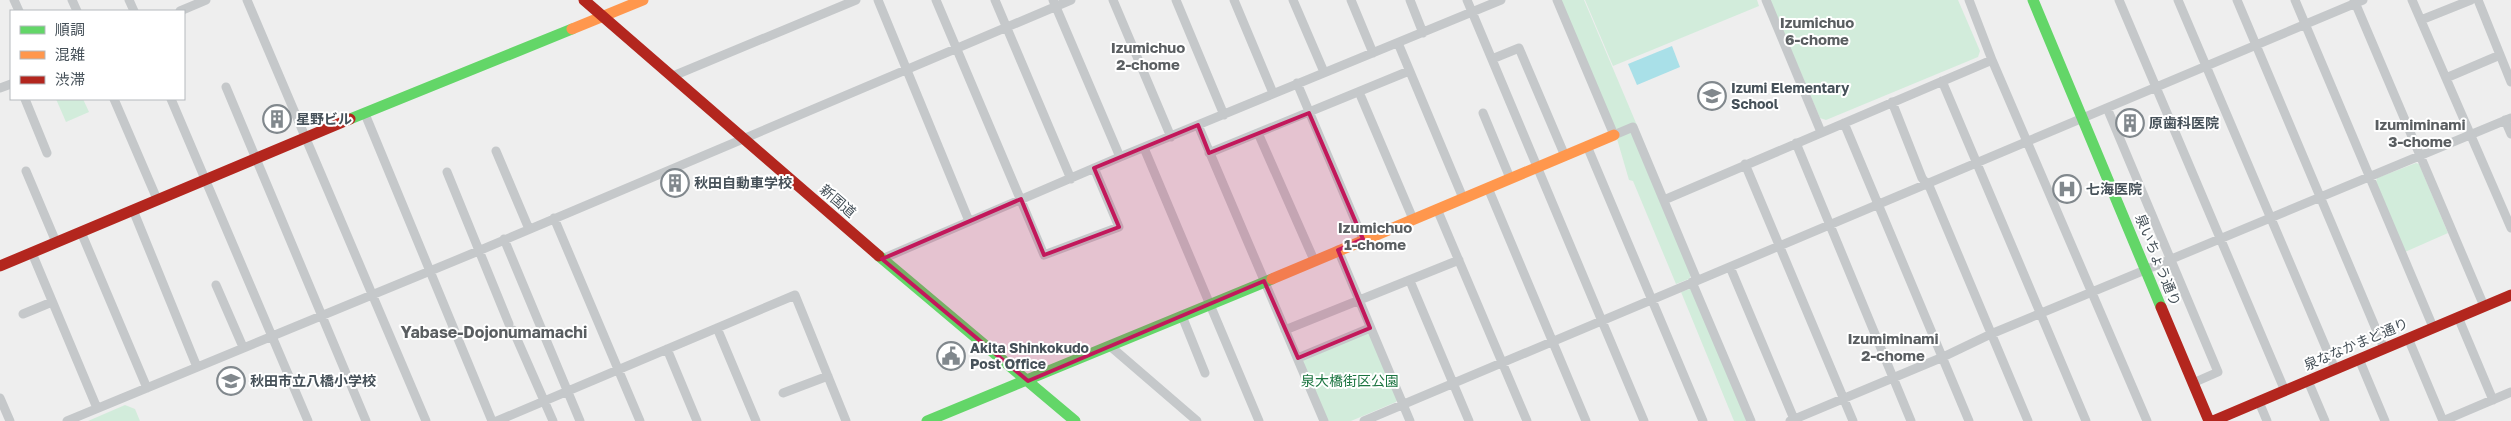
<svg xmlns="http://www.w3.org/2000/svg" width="2511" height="421" viewBox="0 0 2511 421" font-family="'Golos Text','Noto Sans JP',sans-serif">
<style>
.green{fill:#d2ecdb}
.water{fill:#a9e0e8}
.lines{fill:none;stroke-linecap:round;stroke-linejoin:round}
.street{stroke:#c5c8ca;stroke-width:9}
.fast{stroke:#63d668;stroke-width:11}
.slow{stroke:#ff974d;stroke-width:11}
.jam{stroke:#b3261e;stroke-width:11}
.marked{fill:#c2185b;fill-opacity:0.2;stroke:#c2185b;stroke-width:4;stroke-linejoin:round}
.labels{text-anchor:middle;stroke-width:4;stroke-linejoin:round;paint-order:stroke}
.poi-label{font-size:14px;font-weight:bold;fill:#465159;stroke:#fff;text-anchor:start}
.street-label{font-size:14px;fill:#465159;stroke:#fff}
.park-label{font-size:14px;fill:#1c7541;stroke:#fff}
.neighbourhood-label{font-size:15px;font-weight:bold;fill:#5a5e61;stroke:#fff}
.quarter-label{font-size:16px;font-weight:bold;fill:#5a5e61;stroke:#fff}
</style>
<rect width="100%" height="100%" fill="#eee"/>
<path class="green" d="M1561,0H1584L1636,123L1694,270L1689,279L1676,284L1633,181L1629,180L1615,132Z
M1585,0H1757L1759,6L1613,66Z
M1770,0H1958L1980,51L1978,57L1826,120L1820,118Z
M56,99H83L89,112L66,122Z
M2416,163L2419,164L2448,233L2405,252L2376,182L2377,178Z
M1692,288L1747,421H1734L1681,292Z
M1367,333L1370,335L1398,399L1396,402L1351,421H1326L1302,363L1304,359Z
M125,405L135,409L140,421H88Z"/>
<path class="water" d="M1672,46L1680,67L1637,85L1628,64Z"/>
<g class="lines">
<path class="street" d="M14,0L19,11
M72,0L77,11
M129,0L134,11
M247,0L426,421
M878,0L969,221
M936,0L1044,255L1119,227L1094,168
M995,0L1071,179
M1053,0L1120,157
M1113,0L1171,137
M1176,0L1224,115
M1234,0L1273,93
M1293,0L1324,72
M1351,0L1373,53
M1410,0L1423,33
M1467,0L1644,421
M1557,0L1614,135L1633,127L1697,280
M1766,0L1821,132
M1969,0L1992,60L2147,421
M2119,0L2285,391
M2178,0L2335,369
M2237,0L2384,348
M2295,0L2433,327
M2354,0L2484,306
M2412,0L2511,228
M2478,0L2511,82
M180,11L206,0
M2421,20L2471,0
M1398,43L1463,198
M1492,59L1519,48L1565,156
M673,76L856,0
M2446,78L2500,55
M1942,81L2086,421
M1297,83L1363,239
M226,87L366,421
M0,88L11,84
M1359,92L1413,219
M25,99L47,153
M114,99L157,199
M171,99L308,421
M1892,102L1922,178L1930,188L2028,421
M2107,108L2218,372L2193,383
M1483,113L1510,178
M365,114L492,421
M2505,120L2511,134
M1844,123L1969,421
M1198,125L1324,421
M1258,133L1314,260
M1796,143L1911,421
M1587,146L1703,421
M1144,148L1259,421
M496,151L529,229
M1209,153L1409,71
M1745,164L1853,421
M26,171L56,242
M447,172L509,324
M1488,188L1586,421
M1664,200L1992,60
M1437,209L1527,421
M133,210L197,367
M554,218L640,421
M81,232L147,388
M504,239L580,421
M1338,250L1410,421
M32,253L97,408
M882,259L1120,157L1501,0
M1730,267L1794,419
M1410,281L1469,421
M1692,282L1751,421
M216,285L243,347
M23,314L52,302
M1182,316L1205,373
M2458,317L2493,400
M717,328L756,421
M513,330L553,421
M1285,330L1459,260
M2408,338L2443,421
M1110,346L1197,421
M667,349L697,421
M1298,358L1370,328
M2359,359L2385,421
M2308,381L2325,421
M783,393L828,376
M0,398L10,421
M2259,402L2267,421
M67,421L476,252L1071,0
M497,421L795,295L846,421
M1364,421L2363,0
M1790,421L1943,357L1991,334L2511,118
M2443,421L2511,392"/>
<path class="fast" d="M2033,0L2161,307
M350,119L572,29
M879,256L1075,421
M927,421L1272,279"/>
<path class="slow" d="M572,29L643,0
M1272,279L1614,135"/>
<path class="jam" d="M584,0L879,256
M0,266L350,119
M2161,307L2209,421
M2213,421L2511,295"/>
</g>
<path class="marked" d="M1309,113L1363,239L1338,250L1370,328L1298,358L1264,281L1028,381L882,259L1021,199L1044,255L1119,227L1094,168L1198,125L1209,153Z"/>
<defs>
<symbol id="school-ring" viewBox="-11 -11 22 22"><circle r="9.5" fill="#fff" stroke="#81888d" stroke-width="1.5"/><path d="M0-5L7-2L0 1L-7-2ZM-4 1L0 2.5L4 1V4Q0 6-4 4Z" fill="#81888d"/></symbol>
<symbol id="building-ring" viewBox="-11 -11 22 22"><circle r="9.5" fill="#fff" stroke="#81888d" stroke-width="1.5"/><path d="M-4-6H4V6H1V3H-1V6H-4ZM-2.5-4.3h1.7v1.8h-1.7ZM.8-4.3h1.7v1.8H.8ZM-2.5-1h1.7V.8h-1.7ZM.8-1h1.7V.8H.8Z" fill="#81888d"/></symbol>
<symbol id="hospital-ring" viewBox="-11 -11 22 22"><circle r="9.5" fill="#fff" stroke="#81888d" stroke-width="1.5"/><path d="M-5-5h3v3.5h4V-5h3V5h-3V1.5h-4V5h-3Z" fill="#81888d"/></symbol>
<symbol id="civic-ring" viewBox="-11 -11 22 22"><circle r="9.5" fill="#fff" stroke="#81888d" stroke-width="1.5"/><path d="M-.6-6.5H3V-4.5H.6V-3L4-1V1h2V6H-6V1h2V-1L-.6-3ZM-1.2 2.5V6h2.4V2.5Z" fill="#81888d"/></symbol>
</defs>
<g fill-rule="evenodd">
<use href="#school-ring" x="1696" y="80" width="32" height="32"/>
<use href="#building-ring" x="261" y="103" width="32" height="32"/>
<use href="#building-ring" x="2114" y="107" width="32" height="32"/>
<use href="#building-ring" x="659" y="167" width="32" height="32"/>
<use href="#hospital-ring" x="2051" y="173" width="32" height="32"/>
<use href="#civic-ring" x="935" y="340" width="32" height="32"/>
<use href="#school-ring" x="215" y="365" width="32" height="32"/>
</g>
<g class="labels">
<g class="poi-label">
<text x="1731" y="93">Izumi Elementary<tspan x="1731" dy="16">School</tspan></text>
<text x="296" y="124">星野ビル</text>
<text x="2149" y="128">原歯科医院</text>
<text x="694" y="188">秋田自動車学校</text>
<text x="2086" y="194">七海医院</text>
<text x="970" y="353">Akita Shinkokudo<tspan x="970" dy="16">Post Office</tspan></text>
<text x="250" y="386">秋田市立八橋小学校</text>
</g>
<g class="street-label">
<text transform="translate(838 201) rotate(41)" y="5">新国道</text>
<text transform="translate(2158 260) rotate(68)" y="5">泉いちょう通り</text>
<text transform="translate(2356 344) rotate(-23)" y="5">泉ななかまど通り</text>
</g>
<g class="park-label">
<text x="1350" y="386">泉大橋街区公園</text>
</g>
<g class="neighbourhood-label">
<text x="1817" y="28">Izumichuo<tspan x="1817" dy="17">6-chome</tspan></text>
<text x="1148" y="53">Izumichuo<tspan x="1148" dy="17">2-chome</tspan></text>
<text x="2420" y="130">Izumiminami<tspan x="2420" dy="17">3-chome</tspan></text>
<text x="1375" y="233">Izumichuo<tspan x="1375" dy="17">1-chome</tspan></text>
<text x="1893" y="344">Izumiminami<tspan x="1893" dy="17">2-chome</tspan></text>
</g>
<g class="quarter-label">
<text x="494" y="338">Yabase-Dojonumamachi</text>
</g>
</g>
<rect x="10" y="10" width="175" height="90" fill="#ffffff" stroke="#b5b9bd"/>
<rect x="20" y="26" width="25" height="8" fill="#63d668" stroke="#b5b9bd"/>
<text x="55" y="35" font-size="15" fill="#465159">順調</text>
<rect x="20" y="51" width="25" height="8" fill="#ff974d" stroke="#b5b9bd"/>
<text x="55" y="60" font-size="15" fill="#465159">混雑</text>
<rect x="20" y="76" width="25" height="8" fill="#b3261e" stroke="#b5b9bd"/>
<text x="55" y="85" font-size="15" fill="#465159">渋滞</text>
</svg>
